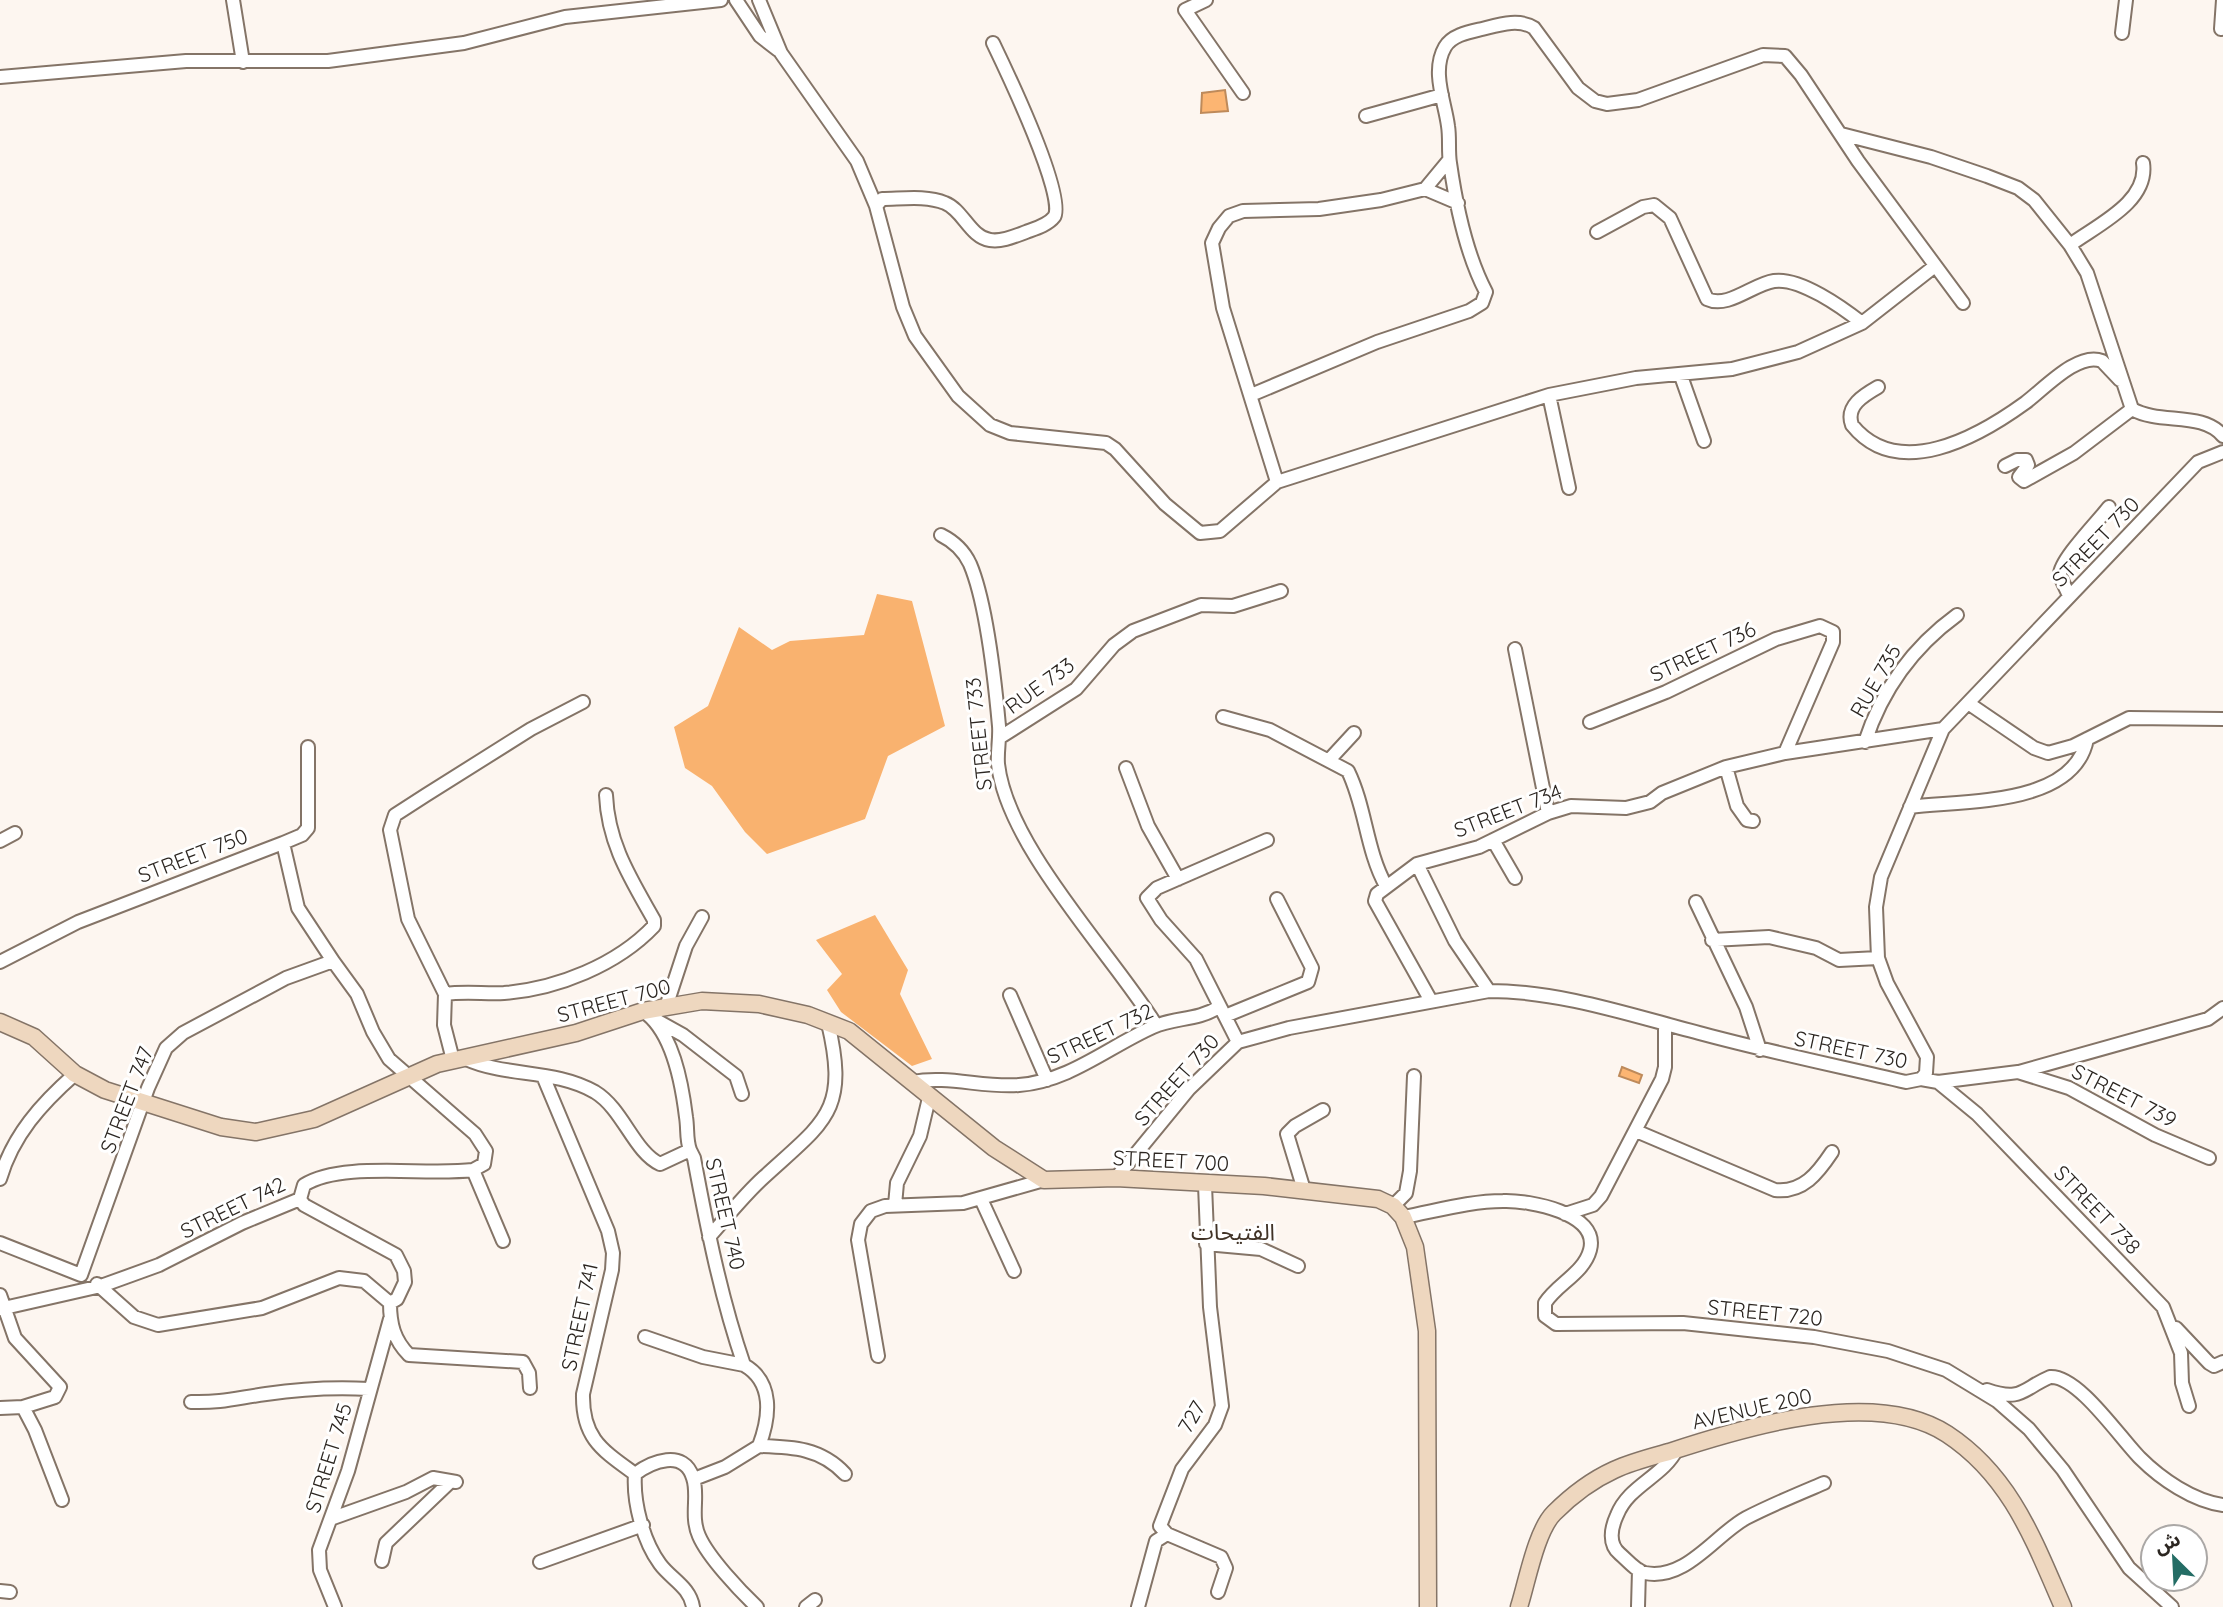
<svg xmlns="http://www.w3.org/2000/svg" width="2223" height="1607" viewBox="0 0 2223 1607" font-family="Quicksand,'Noto Sans Arabic',sans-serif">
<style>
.forest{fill:#f9b26f}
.water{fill:#fcb572;stroke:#be8a5a;stroke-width:2}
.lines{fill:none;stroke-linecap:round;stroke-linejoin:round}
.street-casing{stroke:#847467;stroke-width:16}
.secondary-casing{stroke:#847467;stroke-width:19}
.street{stroke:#fff;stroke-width:12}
.secondary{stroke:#eed7bf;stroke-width:16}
.labels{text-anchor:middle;stroke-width:6;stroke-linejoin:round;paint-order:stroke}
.street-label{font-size:21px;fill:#2c2621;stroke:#fff}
.neighbourhood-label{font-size:23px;fill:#413327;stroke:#fff}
</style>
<rect width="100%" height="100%" fill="#fdf6f0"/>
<path class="forest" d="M877,594L912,601L945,726L888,756L865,819L767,854L745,832L712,786L685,768L674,727L708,706L739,627L772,650L790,641L864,635Z
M875,915L908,970L900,994L932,1059L912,1066L841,1012L827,990L842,974L816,940Z"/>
<path class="water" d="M1225,90L1228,111L1201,113L1202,93Z
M1622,1067L1642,1075L1639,1083L1619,1076Z"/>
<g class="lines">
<defs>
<path id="street" d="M233,0L243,62
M736,0L760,36L778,50
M759,0L781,53L857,161L876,206L903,307L915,336L958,396L990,425L1010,433L1106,443L1115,449L1165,504L1200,533L1220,531L1277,482L1549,395L1636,378L1732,369L1798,352L1862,323L1935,266
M1206,0L1185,10L1243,93
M2221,29L2223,0
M2122,33L2126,0
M0,77L186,61H328L464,43L565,17L721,0
M1366,116L1442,95
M1841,134L1931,157L1987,176L2018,188L2034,200L2070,245L2087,273L2132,409C2160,425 2202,411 2223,436
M1425,189L1458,203
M876,206L882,199C901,199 926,195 945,203C963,210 970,237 990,240C1002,242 1015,236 1026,232C1034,229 1048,225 1054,217C1068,199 1005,68 993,43
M1597,232L1643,207L1654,205L1670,218L1707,299C1728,309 1753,284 1774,281C1800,277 1843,308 1862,323
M2070,245C2097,225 2149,202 2143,163
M1681,376L1704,441
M1878,387C1864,395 1845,406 1852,425C1898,482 1978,437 2025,403C2043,390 2078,351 2102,361L2120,380
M1251,395L1377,342L1469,311L1482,303L1486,292C1466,254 1456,205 1450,163C1448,151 1450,138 1448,126C1445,102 1431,71 1445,47C1452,35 1469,32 1482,29C1498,25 1519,18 1534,28L1578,88L1595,101L1607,104L1638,100L1763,55L1785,56L1801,75L1858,161L1963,303
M1549,395L1569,488
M2005,466L2017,460H2026L2028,465L2019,477L2024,481L2074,453L2132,409
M1277,482L1223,308L1212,243L1219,228L1229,216L1243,211L1319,209L1381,200L1425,189L1449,160
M941,535C953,541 964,551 970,564C987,604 995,682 999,726C1000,739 997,751 998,764C1007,846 1111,953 1156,1025
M2069,596C2067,590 2062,582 2060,575C2058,562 2099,520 2109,507
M1515,649L1548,813
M1968,703L2034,748L2048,753L2073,746L2129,718L2223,719
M1223,717L1270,730L1348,771C1366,808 1366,850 1386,886
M1590,722L1666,692L1776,639L1820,626L1833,632V642L1785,753
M999,738L1076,689L1114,645L1133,631L1201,605L1233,606L1281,591
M1865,742C1882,690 1913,647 1957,615
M1330,759L1354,733
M1726,767L1737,806L1747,820L1753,821
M1126,768L1148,826L1178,879
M1910,807C1962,800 2074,807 2087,739
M1493,840L1515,878
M0,841L15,833
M283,843L302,835L308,828V747
M1417,864L1455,941L1489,991
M1696,902L1746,1007L1760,1050
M1712,940L1769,937L1816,948L1839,960L1878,958
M0,962L78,922L283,843L298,908L333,961
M445,994C465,991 485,994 504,993C557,989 617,965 654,926V920C631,879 608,844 606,795
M1010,995L1047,1080
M1431,1001L1375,901L1377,894L1417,864L1479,847L1548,813L1571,806L1626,808L1650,802L1662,793L1726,767L1785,753L1943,729
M666,1007L686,946L702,917
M643,1011C673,1031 682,1084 686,1117C688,1129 686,1139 690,1150
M1225,1016L1308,982L1312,968L1277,899
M656,1020L683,1035L736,1076L742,1094
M1238,1042L1196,959L1161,920L1147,898L1157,888L1267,840
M466,1059C506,1077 555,1069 595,1092C623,1109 634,1152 660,1164L690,1150L694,1158C707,1228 721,1298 744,1365C774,1382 770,1417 759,1446C793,1447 821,1448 845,1474
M453,1060L444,1025L445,994L408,919L390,830L395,815L426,795L531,729L583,702
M2019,1072L2208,1019L2223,1008
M543,1076L608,1231L613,1253L612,1270L583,1394C582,1438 602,1450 635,1474
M1921,1079L1938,1082L1977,1114L2163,1307L2181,1353L2182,1383L2189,1406
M912,1082C948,1075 983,1088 1019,1085C1070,1081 1108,1047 1153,1027C1175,1017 1197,1021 1219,1007
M1938,1082L2018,1072L2069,1088L2155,1135L2209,1158
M1636,1131L1775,1190C1803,1193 1818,1173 1832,1152
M473,1170L503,1241
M1116,1178L1189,1089L1238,1042L1289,1028L1489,991C1561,991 1633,1016 1703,1034C1770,1052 1838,1066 1906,1082L1921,1079L1926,1073L1927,1057L1887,983L1878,958L1876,907L1881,877L1943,729L2198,462L2223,452
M0,1179C13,1135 41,1104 75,1074
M1304,1190L1287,1134L1295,1126L1323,1110
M300,1199L304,1205L396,1255L404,1271L405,1282L397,1299L390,1303
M981,1199L1014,1271
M895,1205L897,1183L920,1136L929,1098
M1393,1206L1406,1193L1410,1171L1414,1076
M1565,1214L1593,1205L1601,1196L1662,1079L1665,1067V1024
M1403,1217C1436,1211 1470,1201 1503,1201C1529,1200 1600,1213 1590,1250C1584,1273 1557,1284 1545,1303V1316L1556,1324L1683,1323L1814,1337L1888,1351L1946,1370L1997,1401L2029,1429L2063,1470L2129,1568L2172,1607
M709,1237C727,1217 744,1195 764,1177C825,1121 849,1112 828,1023
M0,1243L81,1275L148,1088L166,1048L183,1033L286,978L333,961L357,994L373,1032L389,1059L475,1134L486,1151L484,1164L473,1170C425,1176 342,1161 304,1185L300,1199L242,1223L159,1265L101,1286L0,1309
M1206,1244L1261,1249L1298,1266
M97,1284L134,1317L158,1325L262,1308L339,1278L364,1281L390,1303C390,1324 394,1340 409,1355L523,1362L529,1373L530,1388
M0,1295L15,1338L60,1387L55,1397L23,1407
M2176,1328L2209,1363L2214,1366L2223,1362
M645,1337L703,1357L744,1365
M878,1356L858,1240L861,1224L871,1211L885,1206L963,1203L1044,1180
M1987,1390C2022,1402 2022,1389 2050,1377C2078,1375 2120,1438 2140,1458C2161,1479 2193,1501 2223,1505
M191,1402C222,1403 237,1398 266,1394C300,1389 334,1387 369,1389
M0,1408L23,1407L35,1430L62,1500
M1677,1449C1663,1477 1629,1485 1617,1515C1611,1528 1608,1544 1620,1554C1627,1560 1636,1571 1645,1573C1686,1581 1715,1535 1746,1518C1771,1505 1798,1494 1824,1483
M694,1479L725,1467L759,1446
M333,1518L406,1492L433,1478L456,1482
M1167,1534L1221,1557L1226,1568L1218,1592
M382,1561L386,1543L450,1482
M540,1562L643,1525
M0,1591L10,1592
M335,1607L320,1570L319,1550L348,1471L390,1319
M693,1607C690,1587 671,1579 660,1564C643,1541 633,1502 635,1474C651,1462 684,1448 693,1478C699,1495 690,1516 699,1536C708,1557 740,1591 757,1607
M806,1607L815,1600
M1138,1607L1156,1541L1167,1534L1160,1526L1182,1469L1215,1425L1222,1406L1210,1307L1205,1185
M1638,1607L1639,1570"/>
<path id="secondary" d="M0,1022L34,1037L75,1074L105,1090L221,1127L256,1132L314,1119L437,1064L576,1033L643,1011L702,1001L759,1004L808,1015L849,1031L994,1148L1044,1180L1116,1178L1264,1186L1378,1199L1393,1206L1403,1217L1415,1247L1427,1331L1428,1607
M1519,1607C1527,1582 1536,1531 1554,1513C1571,1496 1592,1480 1614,1470C1631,1462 1651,1457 1669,1452C1745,1427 1875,1387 1947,1434C2011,1476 2034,1541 2063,1607"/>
</defs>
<use href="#street" class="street-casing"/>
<use href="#secondary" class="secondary-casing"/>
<use href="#street" class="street"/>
<use href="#secondary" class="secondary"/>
</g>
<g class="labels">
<g class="street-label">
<text transform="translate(2096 542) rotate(-46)" y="7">STREET 730</text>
<text transform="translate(1703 652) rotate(-25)" y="7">STREET 736</text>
<text transform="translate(1876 681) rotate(-60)" y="7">RUE 735</text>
<text transform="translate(1040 686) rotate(-36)" y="7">RUE 733</text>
<text transform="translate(979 734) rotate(-96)" y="7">STREET 733</text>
<text transform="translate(1508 811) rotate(-21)" y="7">STREET 734</text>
<text transform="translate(193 856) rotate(-21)" y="7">STREET 750</text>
<text transform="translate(614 1001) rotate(-15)" y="7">STREET 700</text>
<text transform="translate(1100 1034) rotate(-25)" y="7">STREET 732</text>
<text transform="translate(1851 1050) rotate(12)" y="7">STREET 730</text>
<text transform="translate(1177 1080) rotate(-48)" y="7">STREET 730</text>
<text transform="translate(2124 1096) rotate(27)" y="7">STREET 739</text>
<text transform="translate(127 1100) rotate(-69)" y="7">STREET 747</text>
<text transform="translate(1171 1161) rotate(3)" y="7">STREET 700</text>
<text transform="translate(233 1208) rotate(-26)" y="7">STREET 742</text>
<text transform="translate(2097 1210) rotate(46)" y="7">STREET 738</text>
<text transform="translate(725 1214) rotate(77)" y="7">STREET 740</text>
<text transform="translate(1765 1313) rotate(6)" y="7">STREET 720</text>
<text transform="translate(580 1317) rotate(-78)" y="7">STREET 741</text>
<text transform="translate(1752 1409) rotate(-13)" y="7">AVENUE 200</text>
<text transform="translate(1192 1417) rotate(-60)" y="7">727</text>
<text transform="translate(329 1458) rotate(-73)" y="7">STREET 745</text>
</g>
<g class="neighbourhood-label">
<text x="1233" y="1240">الفتيحات</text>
</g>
</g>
<g transform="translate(2174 1558) rotate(336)"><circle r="33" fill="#ffffff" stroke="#aba8a6" stroke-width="2"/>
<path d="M0-5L12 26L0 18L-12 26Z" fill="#246d65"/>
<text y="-10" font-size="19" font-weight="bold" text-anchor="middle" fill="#2c2621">ش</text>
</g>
</svg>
